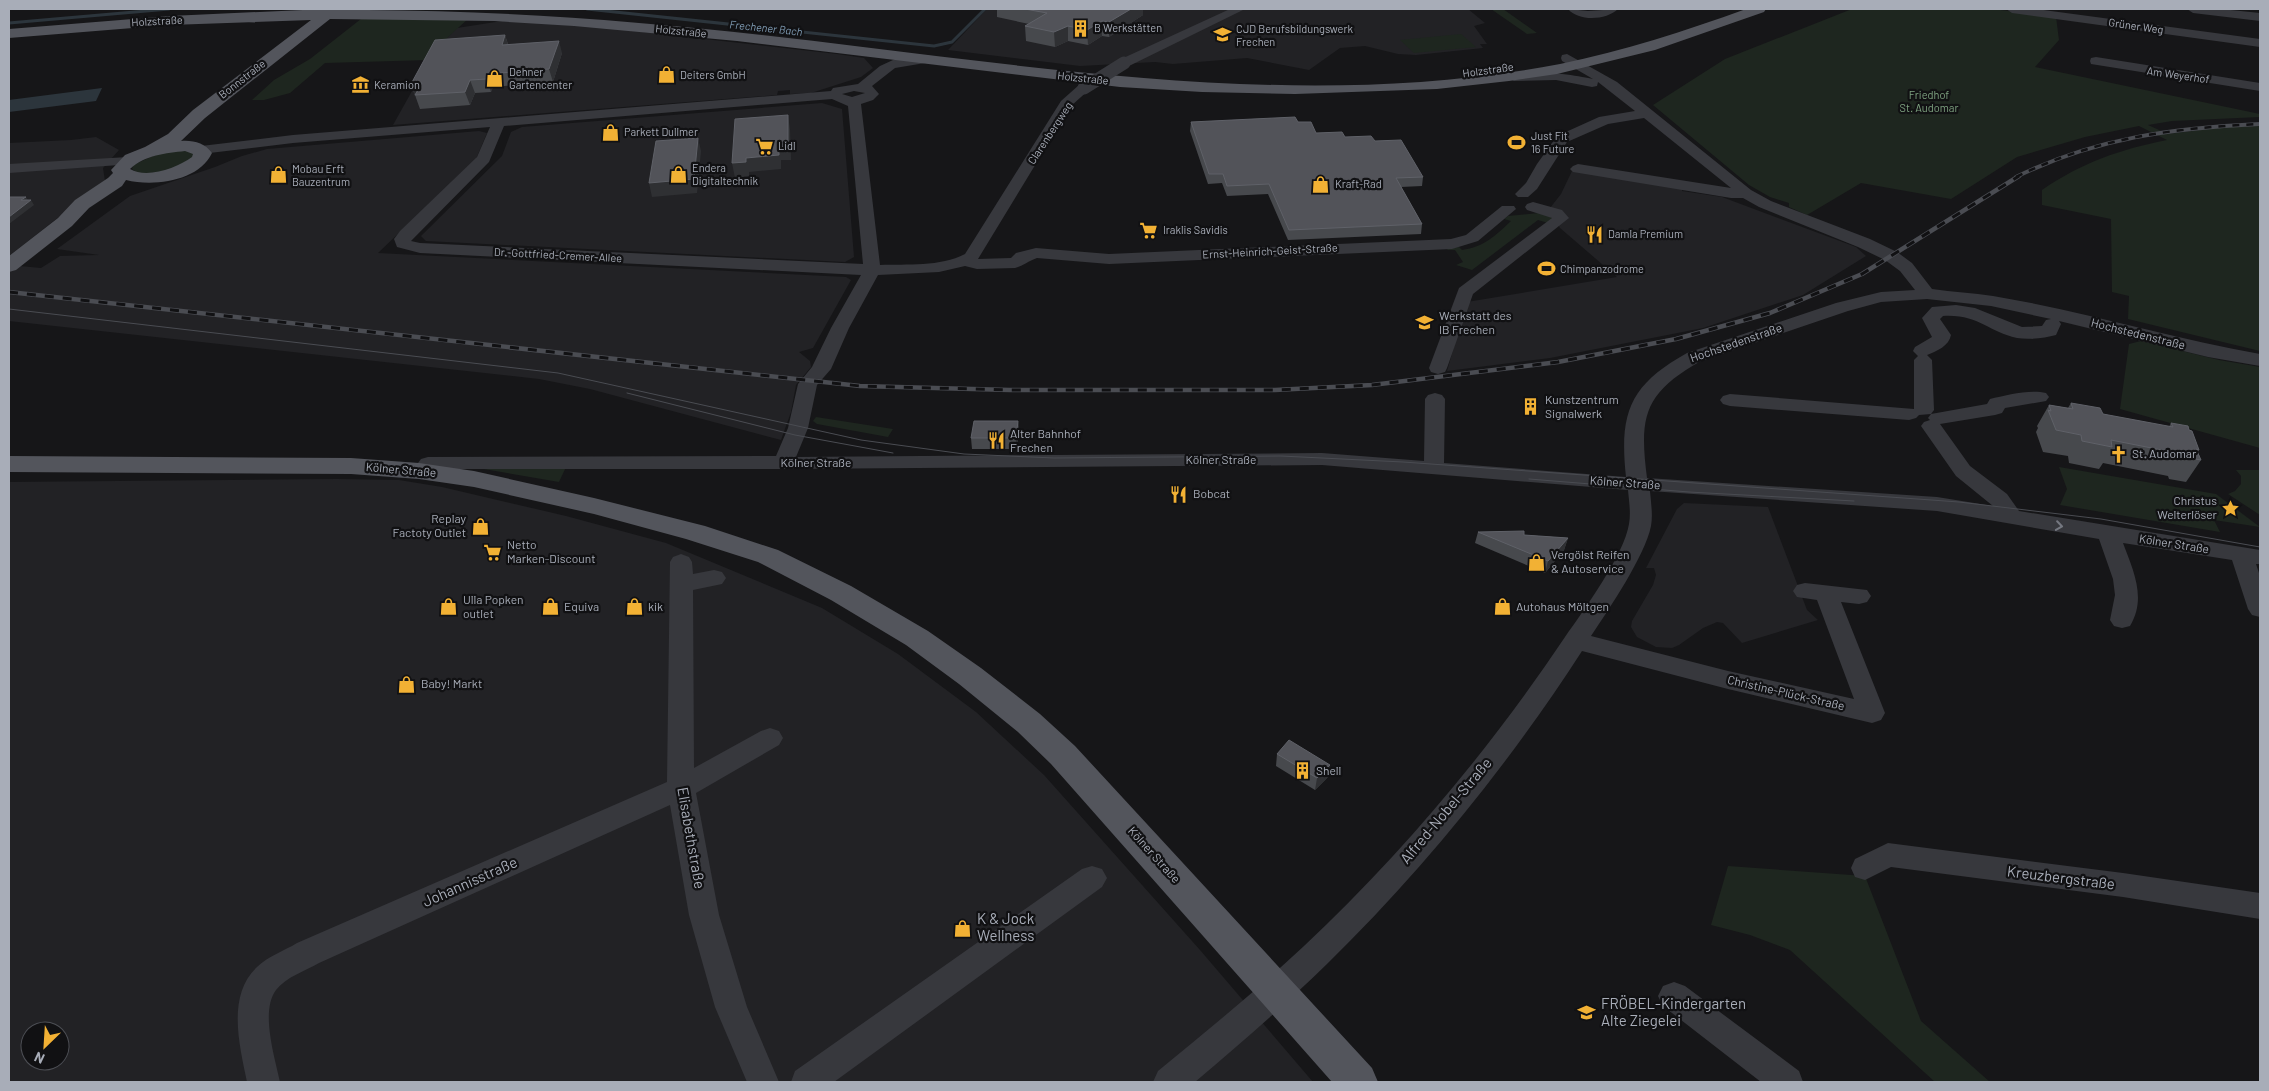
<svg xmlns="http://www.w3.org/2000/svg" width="2269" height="1091" viewBox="0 0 2269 1091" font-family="Barlow,sans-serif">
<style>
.built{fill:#222225;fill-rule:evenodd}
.green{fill:#1e261f}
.water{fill:#2c353c}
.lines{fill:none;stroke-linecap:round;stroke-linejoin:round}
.stream{stroke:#2c353c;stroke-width:3}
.minor{fill:#37383d;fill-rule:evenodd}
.major{fill:#53555c;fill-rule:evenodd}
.tram{stroke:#4a4c52;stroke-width:1}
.rail-far1-casing{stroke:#4a4c52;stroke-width:4}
.rail-casing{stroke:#4a4c52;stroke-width:4.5}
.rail-far1{stroke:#111113;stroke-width:2.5;stroke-dasharray:7;stroke-linecap:butt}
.rail{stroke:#111113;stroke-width:3;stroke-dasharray:9;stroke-linecap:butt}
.minor-bridge{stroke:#37383d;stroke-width:13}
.wall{fill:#47494d}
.shaded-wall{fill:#2f3033}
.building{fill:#525359;stroke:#5f6168}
.oneway{stroke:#757881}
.labels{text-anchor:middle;stroke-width:4.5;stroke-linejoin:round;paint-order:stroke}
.far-street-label{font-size:11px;fill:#a8adb8;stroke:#111113}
.far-water-label{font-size:11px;font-style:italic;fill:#7f9bb3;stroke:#111113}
.far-poi-label{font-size:11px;fill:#a8adb8;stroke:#111113;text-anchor:start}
.far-park-label{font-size:11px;fill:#7fa381;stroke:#111113}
.poi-label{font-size:12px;fill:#a8adb8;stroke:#111113;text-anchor:start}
.street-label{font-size:12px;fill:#a8adb8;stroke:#111113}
.near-street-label{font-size:15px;fill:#a8adb8;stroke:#111113}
.near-poi-label{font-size:15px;fill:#a8adb8;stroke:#111113;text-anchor:start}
</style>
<rect width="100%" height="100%" fill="#161618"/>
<path class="built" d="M987,9H1468L1485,23L1474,26L1487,44H1480L1483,48L1416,55L1398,54L1365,46L1340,48L1309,70L1247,58L1173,64L1155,62L1080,66L948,50Z
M502,21L599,27L837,54L864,58L873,68L861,77L811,93L790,94V90L778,91L777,95L393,125L436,48L457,28Z
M822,103L842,109L854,257L845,262L426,241L421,236L502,156L511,132L522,127Z
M479,131L487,133L476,159L378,253L846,277L851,280L813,348L799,352L810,361L811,367L796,385L791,412L781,440L590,389L539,379L9,321V265L41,268L60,256L99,255L57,249L130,196L215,167L242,156L267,149Z
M96,137L119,150L103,168L105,181L9,256V143L71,140Z
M1572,171L1682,188V191L1722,197L1856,247L1866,256L1803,295L1703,328L1550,358L1447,371L1467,302L1617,277L1560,228L1550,208L1561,194Z
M337,479L399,480L442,487L566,516L666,543L822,608L898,654L976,712L1044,775L1200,950L1313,1082H9V482ZM30,1031H60V1061H30Z
M1684,503L1768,507L1807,610L1818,620L1742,643L1723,623L1717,622L1703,628L1679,645L1672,648L1656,647L1637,637L1631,627L1632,621L1653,585L1656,575L1654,568H1646L1677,509Z"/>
<path class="green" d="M1491,9H1503L1537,33L1527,34Z
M1852,9H1993L2056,17L2059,40L2035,67L2260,114V117L2172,121L2148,125L2168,134L2223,127L2260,126V351L2128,319L2129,296L2112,292L2111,219L2042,205V190C2081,163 2121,149 2167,140L2139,126L2085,137L2017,157L1951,199L1861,183L1807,215L1789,207V203L1770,197L1749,185L1653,105L1725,59Z
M366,15L469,18L436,48L429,60L325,63L290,93L264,100H252L274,80L310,59Z
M1461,34L1476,47L1414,53L1400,40Z
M164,151H191L196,156C191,160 185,166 179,168C168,172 141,178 132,169L133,165Z
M1539,213L1550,216L1552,219L1548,223L1538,220L1472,270L1456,265L1463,262L1455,250H1448L1446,248L1459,247L1462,250C1484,247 1495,236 1511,221L1504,219L1508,216Z
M2141,341L2219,360L2260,367V448L2120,409L2129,344Z
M816,417L893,429L888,437L817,424L813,421Z
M566,467L559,482L478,468Z
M2059,467L2216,494L2260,527L2214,520L2220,532L2060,505L2067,489Z
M2236,470H2260V515L2228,494L2235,491L2241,484V476Z
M1728,866L1865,876L1921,1021L1990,1082H1935L1790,950L1750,935L1711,925Z"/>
<path class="water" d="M102,88L96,101L9,112V100Z"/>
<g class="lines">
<path class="stream" d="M587,9L934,46L952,42L985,9
M9,23L169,9"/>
<path class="minor" d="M1230,9H1245L1129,66H1119L1118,63L1119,60Z
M1568,9L1588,11L1618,9C1607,20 1579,22 1568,9Z
M2006,9H2036L2260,39V47L2012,13Z
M2187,9H2221L2260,13V21L2193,13Z
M1567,54L1617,82L1751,190L1771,201L1870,239L1897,252L1912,263L1932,289C1953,292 1973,293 1993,296C2083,311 2170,338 2260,354V366L2208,357L2059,321L2061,324L2056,335C2045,338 2029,340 2017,338C1988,332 1979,314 1943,316L1940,319L1951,335C1949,346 1937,351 1927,355L1932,360L1934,410L1931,414L1987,404L1990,399C2006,395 2030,389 2046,393L2049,397L2046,401L2005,408L2002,413L1995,415L1940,424L1970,466L2007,494L2019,511L2260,550V564H2256L2260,576V617L2252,615L2248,609L2232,560L2123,543C2133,570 2147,598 2130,626L2122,628L2114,626L2110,620L2115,595L2113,579L2099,539L1937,511L1650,491C1651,503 1653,515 1651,526C1645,556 1609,609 1591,636L1728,671L1854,699L1817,600L1797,597L1793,591L1797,585L1805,583L1867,590L1871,596L1867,602L1859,604L1841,602L1885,713L1881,720L1872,723L1728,689L1582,651C1509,764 1423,870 1327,964C1285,1005 1240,1044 1195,1082H1153L1158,1071C1208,1030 1257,990 1304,946C1402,854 1490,749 1565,637C1584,610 1624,555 1629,524C1631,513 1629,501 1628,490L1322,465L784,469H428L421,467L418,463L421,459L428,457L776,456L788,428L798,384L812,367L831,328L861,275L420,253L397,247L394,239L400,231L477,157L490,127L293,143L201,154L194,150L201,146L293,135L831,91L833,88L858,84L880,66L893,60L926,55L931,56L932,59L931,62L895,68L872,86L879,94L873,100L861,104L880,265C907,264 940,267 965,254L1061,101L1079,85L1084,84L1091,88L1071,106L978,259L1011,258L1016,253L1036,248L1109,254L1451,239L1466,235L1502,206H1514L1516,209L1478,241L1452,249L1109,264L1037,258C1028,261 1023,266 1015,268L977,269L965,266L939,272L878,275L849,328L831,369L817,385L808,428L796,457L1322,453L1424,461L1425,399L1428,395L1435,393L1442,395L1445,399L1444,463L1626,477C1619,412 1630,385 1687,353L1836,303L1881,292L1915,290L1900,271L1885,260L1858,247L1759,207L1743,198H1731L1573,172L1570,169L1573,166L1578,164L1731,188L1644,118L1608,124L1567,142L1537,189L1528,197H1518L1515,194L1526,183L1537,164L1557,136L1599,117L1635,111L1598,82L1597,86L1592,87L1556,80L1514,81L1507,77C1517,65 1578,76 1593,79L1562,61L1561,58L1562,55ZM854,91L865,93L852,97L842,94ZM832,99L848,106L863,264L420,243L411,241L489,162L504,126ZM1927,299L1991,306L2051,319L2046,320L2042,326L2022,327L1975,308L1956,305L1932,307L1922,318L1932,337L1915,347L1913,351L1918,356L1914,360V409L1730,394L1723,396L1720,400L1723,404L1730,406L1909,420L1916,418L1919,415L1931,414L1928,418L1930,420L1924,422L1921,426L1956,476L1993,506L1937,497L1647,478C1639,416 1644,393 1701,361L1848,311L1881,302Z
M2096,57L2260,83V91L2091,64L2090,61L2091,58Z
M128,157L135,161L133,164L9,173V164Z
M1533,202L1562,210L1569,218L1473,294L1447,368L1445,372L1438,374L1431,372L1429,368L1459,288L1552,218L1527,210L1525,207L1527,204Z
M681,554L689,557L692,562L693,574L714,570L722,572L726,578L722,584L693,590L694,768L761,731L770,728L779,731L783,738L779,745L696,793L719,915L747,1007L779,1082H747L715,1007L689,915L670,805L319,963C305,971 286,977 276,990C260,1011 275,1058 280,1082H247C240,1047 226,996 257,967C268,956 284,951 297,943L667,782L670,562L673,557Z
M1888,843L2123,873L2260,893V919L2123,897L1891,867L1865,880L1855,877L1851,868L1855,859Z
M1092,866L1102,869L1107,878L1102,887L834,1082H791L795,1071L1082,869Z
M1674,982L1685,986L1799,1071L1803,1082H1761L1663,1006L1658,996L1663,986Z"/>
<path class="major" d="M325,9C338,9 353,10 367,10C534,11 698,26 863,47C1093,75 1329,108 1560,64C1623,51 1685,31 1746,9H1766L1764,12L1655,50L1557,74L1509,81L1437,89L1295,94L1202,92L1120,87L737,41L574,26L494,21L330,19L205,118L181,141C193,140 205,143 212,153C199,181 154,187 126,180L122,186L89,208L72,226L16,270L9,272V256L58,218L75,200L108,178L113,173L111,170L125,155L145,147L168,134L193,110L311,20L170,25L9,38V29L170,16ZM185,151L193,154L192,157C177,168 147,179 130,169C145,155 166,153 185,151Z
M9,456L351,458L419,463L474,471L594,498L705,526L778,550L851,586L928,631L981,668L1040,714L1075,746L1372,1068L1378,1082H1332L1051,764L1018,732L959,684L906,645L831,600L758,562L686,539L594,514L474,487L419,479L351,474L9,472Z"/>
<path class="tram" d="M9,309L558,373L861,440L964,454L1054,458L1281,456L1403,462L1959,502L2101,519L2260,547
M627,393L795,435L893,453
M1529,479L1689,492L1854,501"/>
<defs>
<path id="rail-far1" d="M2016,177C2095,138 2173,128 2260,124"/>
<path id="rail" d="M9,292L860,386L1010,390H1275L1372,385L1558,362L1676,339L1770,313L1862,274L2019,176"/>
</defs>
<use href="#rail-far1" class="rail-far1-casing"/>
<use href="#rail" class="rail-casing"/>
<use href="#rail-far1" class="rail-far1"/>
<use href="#rail" class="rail"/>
<path class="minor-bridge" d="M1084,88L1124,63"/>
</g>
<path class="wall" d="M997,9H1143V15L1109,37L1102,36L1088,45L1068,41L1055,47L1026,41L1025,26L1029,24L997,17Z
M505,35L508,44L562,53L553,82L493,87L491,92L475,93L470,105L420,109L411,84Z
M1191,122H1298L1316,133L1375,141L1423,177L1422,186L1401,187L1422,224L1421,234L1288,240L1268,194L1227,196L1222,183L1208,184L1190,131Z
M2071,403L2103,414L2169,427L2171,423L2189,430L2199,450L2198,452L2201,460L2186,482L2169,479L2168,476L2103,463L2099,469L2069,463L2068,456L2043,452L2036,432L2038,428L2037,426L2049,405L2068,408Z
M1018,421L1019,432L1017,449H972L971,438Z
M1478,532L1524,535L1568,538L1564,550L1545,573L1475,543Z
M1277,754L1328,777L1315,790L1276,766Z"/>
<path class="shaded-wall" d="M1131,9H1143V15L1109,37V22Z
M1102,21V36L1088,45L1087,30Z
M1068,26V41L1055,47L1054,32Z
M505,35L509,48L502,45Z
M559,41L562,53L553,82L549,69Z
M489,74L493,87L491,92L487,79Z
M470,80L475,93L470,105L465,92Z
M422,83L415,95L416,97H415L411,84Z
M788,115L790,129L791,160H781V169L749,172V176L735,178L732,163L779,147Z
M698,138L701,151L697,193L652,197L649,183Z
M26,197L29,202L31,200L34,205L9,224V217L21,200Z
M1018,421L1019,432L1017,449L1016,438Z
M1568,538L1564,550L1545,573L1548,561Z
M1330,765L1328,777L1315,790L1317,778Z"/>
<path class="building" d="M1025,9H1131L1109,22L1102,21L1087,30L1068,26L1054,32L1025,26L1047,13Z
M505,35L502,45L559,41L549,69L489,74L487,79L470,80L465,92L415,95L422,83L411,84L435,40Z
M788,115V146L779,147V155L746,158V162L732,163L735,119Z
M1295,117L1298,122H1311L1316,133L1342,132L1345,137L1371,136L1375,141L1401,140L1423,177L1396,178L1422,224L1289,230L1269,184L1227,186L1223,174H1209L1191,122Z
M698,138L694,179L649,183L656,141Z
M9,197H26L21,200H31L9,217Z
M2071,403L2100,408L2103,414L2173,427L2171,423L2188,426L2189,430L2192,431L2199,450L2196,449L2201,460L2184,457L2182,454L2111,440L2112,447L2082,441L2081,435L2056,430L2048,410L2051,411L2049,405L2073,409Z
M974,421H1018L1016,438H971Z
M1524,531V535L1568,538L1548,561L1478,532Z
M1289,740L1330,765L1317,778L1277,754Z"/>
<defs><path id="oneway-chevron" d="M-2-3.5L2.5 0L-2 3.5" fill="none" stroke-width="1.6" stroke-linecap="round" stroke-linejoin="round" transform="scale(1.25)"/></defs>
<use class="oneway" href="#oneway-chevron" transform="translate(2059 526) rotate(8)"/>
<defs>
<symbol id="building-bare" viewBox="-9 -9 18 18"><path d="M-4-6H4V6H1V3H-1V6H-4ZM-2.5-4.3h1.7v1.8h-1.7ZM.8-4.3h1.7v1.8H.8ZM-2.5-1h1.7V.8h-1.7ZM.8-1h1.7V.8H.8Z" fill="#f2b134" stroke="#111113" stroke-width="2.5" paint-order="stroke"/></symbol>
<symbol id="school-bare" viewBox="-9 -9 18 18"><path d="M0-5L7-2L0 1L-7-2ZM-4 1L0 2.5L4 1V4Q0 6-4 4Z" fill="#f2b134" stroke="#111113" stroke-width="2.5" paint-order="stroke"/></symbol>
<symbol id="shop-bare" viewBox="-9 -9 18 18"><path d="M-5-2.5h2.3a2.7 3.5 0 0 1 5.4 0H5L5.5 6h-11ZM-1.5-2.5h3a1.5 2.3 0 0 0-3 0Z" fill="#f2b134" stroke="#111113" stroke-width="2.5" paint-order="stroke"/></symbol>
<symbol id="museum-bare" viewBox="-9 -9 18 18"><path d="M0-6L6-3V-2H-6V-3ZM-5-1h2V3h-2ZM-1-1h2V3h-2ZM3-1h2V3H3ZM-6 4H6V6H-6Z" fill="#f2b134" stroke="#111113" stroke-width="2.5" paint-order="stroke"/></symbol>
<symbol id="stadium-bare" viewBox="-9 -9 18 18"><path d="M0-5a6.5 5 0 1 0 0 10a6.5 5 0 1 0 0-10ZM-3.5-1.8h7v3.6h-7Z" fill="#f2b134" stroke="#111113" stroke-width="2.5" paint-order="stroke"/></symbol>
<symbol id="supermarket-bare" viewBox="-9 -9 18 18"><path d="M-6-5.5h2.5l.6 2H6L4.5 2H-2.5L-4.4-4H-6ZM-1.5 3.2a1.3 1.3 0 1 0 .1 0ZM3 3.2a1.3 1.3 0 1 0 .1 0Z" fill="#f2b134" stroke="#111113" stroke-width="2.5" paint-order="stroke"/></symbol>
<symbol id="restaurant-bare" viewBox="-9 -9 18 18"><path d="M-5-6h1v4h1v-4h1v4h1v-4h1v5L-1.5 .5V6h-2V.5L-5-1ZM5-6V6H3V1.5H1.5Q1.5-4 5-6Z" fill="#f2b134" stroke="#111113" stroke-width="2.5" paint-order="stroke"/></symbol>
<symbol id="church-bare" viewBox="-9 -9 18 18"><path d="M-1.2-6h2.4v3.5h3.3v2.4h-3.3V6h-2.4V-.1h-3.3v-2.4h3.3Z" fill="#f2b134" stroke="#111113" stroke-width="2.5" paint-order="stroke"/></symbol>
<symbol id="sight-bare" viewBox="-9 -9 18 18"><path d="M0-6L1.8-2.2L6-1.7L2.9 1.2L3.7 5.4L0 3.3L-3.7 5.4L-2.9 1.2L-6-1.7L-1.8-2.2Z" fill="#f2b134" stroke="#111113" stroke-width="2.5" paint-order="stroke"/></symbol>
</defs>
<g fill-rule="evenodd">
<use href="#building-bare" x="1068" y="16" width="25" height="25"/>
<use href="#school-bare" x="1210" y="22" width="25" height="25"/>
<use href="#shop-bare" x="654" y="62" width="25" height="25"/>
<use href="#shop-bare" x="482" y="66" width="25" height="25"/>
<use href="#museum-bare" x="348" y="72" width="25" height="25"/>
<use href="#shop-bare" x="598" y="120" width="25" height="25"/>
<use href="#stadium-bare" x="1504" y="130" width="25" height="25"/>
<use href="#supermarket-bare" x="752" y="134" width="25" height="25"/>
<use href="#shop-bare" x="666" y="162" width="25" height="25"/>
<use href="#shop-bare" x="266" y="162" width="25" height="25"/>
<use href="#shop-bare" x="1308" y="172" width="25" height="25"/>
<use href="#supermarket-bare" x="1136" y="218" width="25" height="25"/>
<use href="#restaurant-bare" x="1582" y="222" width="25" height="25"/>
<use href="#stadium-bare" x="1534" y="256" width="25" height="25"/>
<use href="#school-bare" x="1412" y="310" width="25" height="25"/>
<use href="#building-bare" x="1518" y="394" width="25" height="25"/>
<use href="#restaurant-bare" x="984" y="428" width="25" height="25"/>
<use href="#church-bare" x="2106" y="442" width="25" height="25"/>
<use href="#restaurant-bare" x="1166" y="482" width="25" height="25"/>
<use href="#sight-bare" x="2218" y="496" width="25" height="25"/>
<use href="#shop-bare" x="468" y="514" width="25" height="25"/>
<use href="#supermarket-bare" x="480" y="540" width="25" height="25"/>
<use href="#shop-bare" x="1524" y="550" width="25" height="25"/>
<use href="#shop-bare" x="436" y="594" width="25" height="25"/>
<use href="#shop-bare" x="538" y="594" width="25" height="25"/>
<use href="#shop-bare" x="622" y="594" width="25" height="25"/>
<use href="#shop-bare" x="1490" y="594" width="25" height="25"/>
<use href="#shop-bare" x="394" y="672" width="25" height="25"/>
<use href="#building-bare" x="1290" y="758" width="25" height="25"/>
<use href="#shop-bare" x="950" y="916" width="25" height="25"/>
<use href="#school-bare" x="1574" y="1000" width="25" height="25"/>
</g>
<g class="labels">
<g class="far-street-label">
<text transform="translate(157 21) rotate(-3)" y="4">Holzstraße</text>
<text transform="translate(2136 26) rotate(8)" y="4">Grüner Weg</text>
<text transform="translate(681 31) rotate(6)" y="4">Holzstraße</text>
<text transform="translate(1488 70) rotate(-8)" y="4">Holzstraße</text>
<text transform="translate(2178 75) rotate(8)" y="4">Am Weyerhof</text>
<text transform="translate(1083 78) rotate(6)" y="4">Holzstraße</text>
<text transform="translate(242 79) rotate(-38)" y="4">Bonnstraße</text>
<text transform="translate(1050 133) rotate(-57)" y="4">Clarenbergweg</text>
<text transform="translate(1270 251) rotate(-3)" y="4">Ernst-Heinrich-Geist-Straße</text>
<text transform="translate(558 255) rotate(3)" y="4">Dr.-Gottfried-Cremer-Allee</text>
</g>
<g class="far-water-label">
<text transform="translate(766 28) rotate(6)" y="4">Frechener Bach</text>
</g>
<g class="far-poi-label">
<text x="1094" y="32">B Werkstätten</text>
<text x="1236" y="33">CJD Berufsbildungswerk<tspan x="1236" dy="13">Frechen</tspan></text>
<text x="509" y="76">Dehner<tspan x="509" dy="13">Gartencenter</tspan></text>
<text x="680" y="79">Deiters GmbH</text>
<text x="374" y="89">Keramion</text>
<text x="624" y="136">Parkett Dullmer</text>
<text x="1531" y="140">Just Fit<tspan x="1531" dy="13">16 Future</tspan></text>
<text x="778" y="150">Lidl</text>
<text x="692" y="172">Endera<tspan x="692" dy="13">Digitaltechnik</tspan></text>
<text x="292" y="173">Mobau Erft<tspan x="292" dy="13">Bauzentrum</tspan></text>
<text x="1335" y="188">Kraft-Rad</text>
<text x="1163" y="234">Iraklis Savidis</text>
<text x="1608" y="238">Damla Premium</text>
<text x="1560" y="273">Chimpanzodrome</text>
</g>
<g class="far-park-label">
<text x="1929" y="99">Friedhof<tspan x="1929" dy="13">St. Audomar</tspan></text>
</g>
<g class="poi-label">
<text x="1439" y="320">Werkstatt des<tspan x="1439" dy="14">IB Frechen</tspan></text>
<text x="1545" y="404">Kunstzentrum<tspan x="1545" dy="14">Signalwerk</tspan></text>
<text x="1010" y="438">Alter Bahnhof<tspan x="1010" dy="14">Frechen</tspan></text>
<text x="2132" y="458">St. Audomar</text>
<text x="1193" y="498">Bobcat</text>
<text x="2217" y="505" text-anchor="end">Christus<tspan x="2217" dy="14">Welterlöser</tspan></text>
<text x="466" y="523" text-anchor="end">Replay<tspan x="466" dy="14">Factoty Outlet</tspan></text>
<text x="507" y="549">Netto<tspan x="507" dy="14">Marken-Discount</tspan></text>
<text x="1551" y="559">Vergölst Reifen<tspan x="1551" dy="14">&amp; Autoservice</tspan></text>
<text x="463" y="604">Ulla Popken<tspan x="463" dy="14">outlet</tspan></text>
<text x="564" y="611">Equiva</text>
<text x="648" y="611">kik</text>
<text x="1516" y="611">Autohaus Möltgen</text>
<text x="421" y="688">Baby! Markt</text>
<text x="1316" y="775">Shell</text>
</g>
<g class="street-label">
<text transform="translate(2138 334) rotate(14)" y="4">Hochstedenstraße</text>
<text transform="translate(1736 343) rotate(-19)" y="4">Hochstedenstraße</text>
<text x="1221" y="464">Kölner Straße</text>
<text x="816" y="467">Kölner Straße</text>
<text transform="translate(401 470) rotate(5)" y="4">Kölner Straße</text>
<text transform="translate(1625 483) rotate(4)" y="4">Kölner Straße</text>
<text transform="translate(2174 544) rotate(9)" y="4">Kölner Straße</text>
<text transform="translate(1786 693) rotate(13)" y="4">Christine-Plück-Straße</text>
<text transform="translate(1154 855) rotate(48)" y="4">Kölner Straße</text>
</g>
<g class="near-street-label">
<text transform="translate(1446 811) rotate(-50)" y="5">Alfred-Nobel-Straße</text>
<text transform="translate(691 838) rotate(80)" y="5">Elisabethstraße</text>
<text transform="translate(2061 878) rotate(7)" y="5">Kreuzbergstraße</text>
<text transform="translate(470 882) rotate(-24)" y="5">Johannisstraße</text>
</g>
<g class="near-poi-label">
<text x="977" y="924">K &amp; Jock<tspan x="977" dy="17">Wellness</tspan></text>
<text x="1601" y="1009">FRÖBEL-Kindergarten<tspan x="1601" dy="17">Alte Ziegelei</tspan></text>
</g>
</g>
<rect width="2269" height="1091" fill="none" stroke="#a8adb8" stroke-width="20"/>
<g transform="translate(45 1046) rotate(205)"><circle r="24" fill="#111113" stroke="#4d4f55"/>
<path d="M0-4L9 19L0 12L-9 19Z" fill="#f2b134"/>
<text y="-8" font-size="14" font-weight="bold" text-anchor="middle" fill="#a8adb8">N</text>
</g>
</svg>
